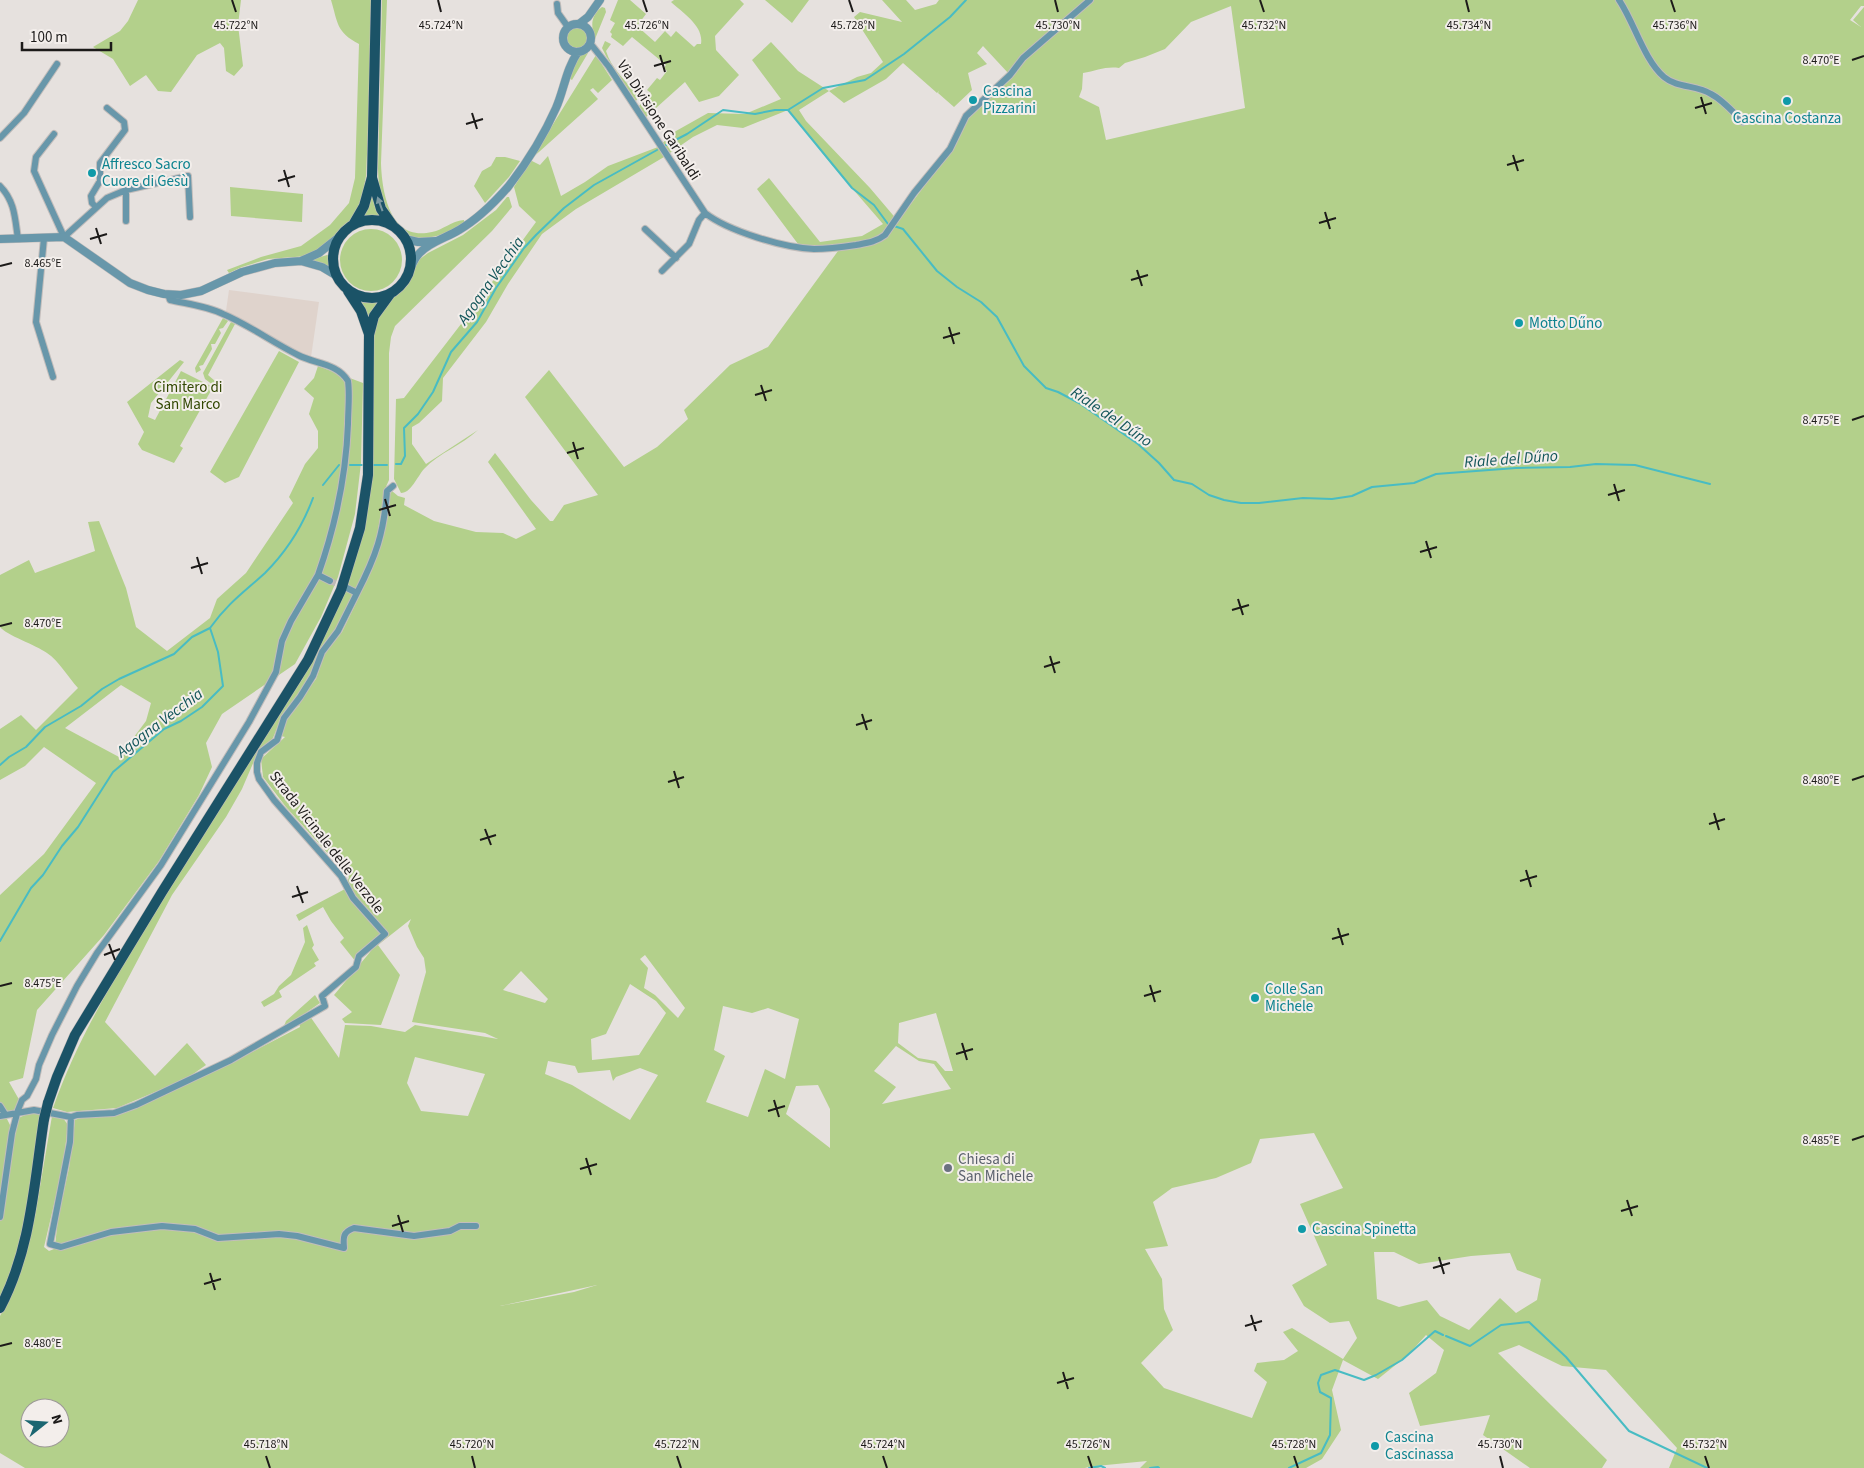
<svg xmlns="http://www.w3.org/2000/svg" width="1864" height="1468" viewBox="0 0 1864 1468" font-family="'Source Sans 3',sans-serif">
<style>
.built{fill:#dfd3cc}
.green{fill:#b3d08b;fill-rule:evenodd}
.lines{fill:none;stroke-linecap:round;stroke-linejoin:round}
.stream{stroke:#48bcc3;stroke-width:2}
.minor-tunnel{stroke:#beb9b7;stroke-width:6;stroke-dasharray:6 3;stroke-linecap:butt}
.minor-casing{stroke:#c2bdbb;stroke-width:8}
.tertiary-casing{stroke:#c2bdbb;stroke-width:9}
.primary-casing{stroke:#c2bdbb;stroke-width:11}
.minor{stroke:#6897aa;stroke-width:6}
.tertiary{stroke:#6897aa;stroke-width:8}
.primary{stroke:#1b5367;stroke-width:10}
.primary-bridge-casing{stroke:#c2bdbb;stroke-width:11;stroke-linecap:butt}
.primary-bridge{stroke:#1b5367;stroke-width:10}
.oneway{fill:#7c99a2}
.ticks{fill:none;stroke:#1c1a19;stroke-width:2}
.culture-dot{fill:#0f9aa8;stroke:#f3eeeb;stroke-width:2}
.worship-dot{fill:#6b7280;stroke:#f3eeeb;stroke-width:2}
.labels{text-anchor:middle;stroke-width:4;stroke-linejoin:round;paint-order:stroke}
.culture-label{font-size:15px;fill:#0d838f;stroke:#f3eeeb;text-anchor:start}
.street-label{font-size:15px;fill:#1c1a19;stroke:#f3eeeb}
.park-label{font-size:15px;fill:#314700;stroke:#f3eeeb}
.worship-label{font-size:15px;fill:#5b616d;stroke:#f3eeeb;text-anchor:start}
.water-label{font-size:16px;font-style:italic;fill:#125559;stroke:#f3eeeb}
.ticks-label{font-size:12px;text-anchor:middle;fill:#1c1a19;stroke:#f3eeeb;stroke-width:4;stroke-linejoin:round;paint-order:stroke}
</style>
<rect width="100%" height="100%" fill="#e6e1de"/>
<path class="built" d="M229,290L319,302L310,364L295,357L225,318Z"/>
<path class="green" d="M138,0H241L238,25L243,66L234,76L226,71L224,48L220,43L197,55L171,92L158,91L146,75L130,86L113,59L93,47L120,31L128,21Z
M331,0H371L370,85L366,176L362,199L355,216L333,239L308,256L268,259L242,267L229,273L227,270L261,257L301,246L330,225L349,203L355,178L359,44C336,32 338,23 331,0Z
M382,0H387L381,163C382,193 390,242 432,232C443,230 451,221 464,220V223C409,259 379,226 378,169Z
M618,0H630L646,14L637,26L655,42L665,31L671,37L676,31L694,47L697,44H701C704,26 683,13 671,2L674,0H740L744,4L715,36L716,50L739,75L719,96L699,102L685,82L646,117L639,106L651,93L647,90L657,78L660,80L667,71L664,68L666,65L632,37L623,46L611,37L612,34L610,32L615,23L610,20Z
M765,0H809L792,23Z
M882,0H906L915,10L936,4L939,0H1864V6H1861L1850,20L1861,27L1853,20L1864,7V1468H1669L1677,1448L1606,1370L1562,1366L1519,1345L1498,1353L1607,1460L1602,1468H1530L1483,1435L1490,1415L1420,1426L1409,1393L1436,1373L1444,1350L1426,1335L1408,1355L1378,1379L1343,1360L1332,1390L1341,1430L1322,1459L1306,1468H1140L1147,1461L1096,1466L1100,1468H1090L1092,1466L1085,1468H25L0,1453V1316L11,1295L21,1270L35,1216L52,1116L63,1118L68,1125L63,1166L44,1247L49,1251L54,1249L55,1246L58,1218L69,1168L75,1120C90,1113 108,1117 123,1111C184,1086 242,1058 300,1027L299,1022L284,1026L286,1021L315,995L320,1003L307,1012L339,1058L345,1025L371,1026L405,1032L415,1025L498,1039L485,1033L412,1022L426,972L424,958L417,947L408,926L411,919L378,945L400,975L381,1025L345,1023L342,1019L352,1012L334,995L371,951L356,962L340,942L344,938L331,921L323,907L299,921L296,915L345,889L349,877L286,807L263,777L261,759L285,737L281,736L285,720L316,679L325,653L342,632L371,572L381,546L389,506L390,494L392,491L398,496L405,498L404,505L434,521L476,532L503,533L516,539L536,529L488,462L495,453L531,500L550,521H553L564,505L598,495L525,397L549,370L624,467L657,447L688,419L684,410L730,365L768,347L838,251L814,252L798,249V244L757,189L769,178L820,242L862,236L883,224L832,165L788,110L743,128L717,125L693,137L664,157L576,209L542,234L508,284L486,322L443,378L442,401L419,423L412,427V444L426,464L478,430C462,445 439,453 424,469C417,477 411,493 401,493L394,479L396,399L404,398L468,315L536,222L519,206L514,187L596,55L612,80L598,93L593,88L590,90L598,99L530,160L540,165L548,156L561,196L585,182L608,166L658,147L676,131L708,113L745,114L781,99L752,60L771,42L798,71L829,91L857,77L871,73L883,62L854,17L860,12L902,22ZM1231,6L1245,108L1106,140L1099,107L1079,97L1082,89L1083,73C1096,71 1106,66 1119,68L1125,63L1145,57L1165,49L1191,22ZM983,46L1009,74L966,117L953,148L898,221L870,188L806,121L799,110L829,91L844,103L886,79L903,63L937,93L939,91L938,93L954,107L972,90L968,73L987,64L977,53ZM645,955L685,1008L678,1018L655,995L644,988L648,968L640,959ZM521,971L548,999L545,1003L503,990ZM630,984L656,1001L666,1013L639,1055L592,1060L591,1039L606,1034ZM723,1006L752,1013L768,1008L799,1019L785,1079L765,1069L748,1117L706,1102L725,1056L714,1050ZM936,1013L953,1071H945L936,1061L918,1058L898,1043L899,1023ZM896,1046L919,1061L934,1064L951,1089L882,1104L896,1087L874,1071ZM415,1057L485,1074L468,1116L421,1111L407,1083ZM548,1061L575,1066L578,1073L610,1070L613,1081L616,1077L640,1068L658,1075L630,1120L572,1085L545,1074ZM818,1085L830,1109V1148L786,1114L796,1086ZM1314,1133L1343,1188L1300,1204L1327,1265L1292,1285L1304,1306L1330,1323L1349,1321L1357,1338L1343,1359L1292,1328L1283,1332L1298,1351L1284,1360L1257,1363L1254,1371L1267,1382L1252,1418L1164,1388L1141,1363L1173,1330L1164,1309L1162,1279L1145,1249L1168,1246L1153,1202L1172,1188L1216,1178L1251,1163L1260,1139ZM1374,1252H1394L1419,1264L1471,1256L1510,1253L1517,1270L1541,1279L1537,1300L1516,1313L1500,1298L1469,1330L1440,1316L1427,1300L1399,1307L1377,1299ZM597,1285L574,1292L500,1306ZM30,1408H60V1438H30Z
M602,7L605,8L606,12L595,39C591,26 590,16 602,7Z
M567 38a10 10 0 1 1 20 0a10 10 0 1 1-20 0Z
M605,41L611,44L606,51C611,68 627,83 639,96L636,101L606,56L602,48Z
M588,53L572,80L569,78L577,56L582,54Z
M496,157H505L520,161L509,177L485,203L474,186L482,171L491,166Z
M230,187L303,194L302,222L231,216Z
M372,196L380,219H362Z
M507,197H509L512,207L492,231L395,326L391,337L389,353V480L385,489L376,542L362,583L356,589L348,585L361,539L372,453L374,331L377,319L390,299L404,286L420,259L428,253L463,235L496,210Z
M340 260a31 31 0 1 1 62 0a31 31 0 1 1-62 0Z
M327,255L330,256V267L321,263L314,261V259Z
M361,300H378L369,324Z
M223,318L228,321L223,328L219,329L221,333L215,344H211L212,349L203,365L199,366L201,370L196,373L195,368Z
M231,322L235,324L208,375L215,381L213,385L205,379L203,373Z
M279,351L299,362L239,477L225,483L210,472Z
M180,360L184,362L151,403L148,417L155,420L181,371L213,387L180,446L183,448L174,463L142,450L138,444L144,432L127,402Z
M318,366L363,383L361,463L355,514L338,577L321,617L295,664L222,714L206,743L212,767L199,795L159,861L104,935L37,1010L23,1078L9,1082L21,1103L18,1110L4,1113L10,1125C20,1116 26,1113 40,1113L27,1206L14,1266L0,1299V895L44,854L96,783L44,747L25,766L0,780V729L21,715L36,730L78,688C68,677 59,661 47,653C36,645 6,635 0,627V575L29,560L35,573L95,551L88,522L99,521L126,588L136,627L167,651L210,618L217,599L246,573L293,503L289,497L305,464L318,448V431L309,414L314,398L304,389L314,378ZM121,685L151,703L146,721L119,757L65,728Z
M345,589L354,594L310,677L281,718L273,738L257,754L242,789L226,817L172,895L105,1022L155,1076L187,1043L206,1065L186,1079L117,1108L67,1112L53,1108C79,1034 120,969 161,903C202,836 243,769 284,702L302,680L320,641L332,621Z
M307,925L314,945L312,948L319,960L314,963L316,966L279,991L282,997L264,1007L261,1002L274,994L279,986L291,975L305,942L303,928Z"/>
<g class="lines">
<path class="stream" d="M788,110L852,188L874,205L888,224L903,229L937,271L957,287L981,302L997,317L1024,366L1046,388L1058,392L1079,403L1138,444L1159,463L1174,480L1192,484L1209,495L1224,500L1241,503H1259L1303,498L1332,499L1352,496L1372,487L1414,483L1436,474L1516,468L1570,467L1596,464L1635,465L1710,484
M666,145L687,134L723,110L755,114L775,110H788L823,88L865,80L904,54L950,17L966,0
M396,464H401L405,456L404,428L418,414L433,392L451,352L477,322L496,288L524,248L536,235L564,208L594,185L657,150
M350,465H362
M372,465H387
M323,485L339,465
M0,765L9,757L26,747L45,727L81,706L102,689L119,679L174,654L192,637L210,628
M0,941L31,888L43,875L62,846L78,827L113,772L164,729L181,721L202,707L223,686L218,652L210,628C228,603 243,593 265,573C286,552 303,525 313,498
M1446,1336L1470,1346L1501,1325L1529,1322L1566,1357L1629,1431L1707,1468
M1089,1468L1101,1466L1105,1468
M1150,1468L1158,1467L1159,1468
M1289,1468L1321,1453L1330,1435L1331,1398L1320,1392L1318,1383L1321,1375L1335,1370L1364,1380L1376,1375L1402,1360L1435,1331L1443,1335"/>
<path class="minor-tunnel" d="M330,581L346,587"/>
<defs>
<path id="minor" d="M1619,0C1634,22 1644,60 1664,77C1677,88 1697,85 1711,94C1723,100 1733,112 1743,122
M557,4L558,13L568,27
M590,43L609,67L705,213C728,231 784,248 814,249C828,249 843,247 856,245C867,243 876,242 885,235L914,193L950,149L966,116L1010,75L1023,58L1090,0
M54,134L36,157L34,171L64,237L107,198L126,190L188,176L190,217
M0,138L24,113L57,64
M0,186C15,201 15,219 18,239
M96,207L92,203L91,196L100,181V163L125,130L124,122L107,108
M126,221V190
M645,229L676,258
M44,238L36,322L53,377
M662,271L689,244L699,220L705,213
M168,294L170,300C188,304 207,306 223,314C249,325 272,342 298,355C315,364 337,363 348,381C350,395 348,410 348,424C346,477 336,524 318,575L330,581
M347,588L357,593C376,556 384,533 387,491L393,486
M0,1106L5,1114
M0,1116L34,1110L71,1117L70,1142L50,1244L61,1247L111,1232L162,1226L195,1229L218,1238L279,1234L297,1236L344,1248C343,1237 343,1232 354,1228L414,1236L450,1231L460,1226H476
M71,1117L77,1115L114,1113L136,1105L231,1060L325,1006L322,996L356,967L359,956L385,934L353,898L341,876L274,800L259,779L257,772V763L261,752L277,740L284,718L300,697L313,676L322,652L338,631L357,593
M0,1217L12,1133L18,1110L22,1100L27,1096L36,1079L39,1065L52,1035L77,986L97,953L161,865L249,722L276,672L282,641L291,621L318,575"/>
<path id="tertiary" d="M563 38a14 14 0 1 1 28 0a14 14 0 1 1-28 0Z
M579,24L588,17L600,0
M0,239L64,237L130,283L148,290L164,294L181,295L201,291L242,272L275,263L301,261L322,267L337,276
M405,239L418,242L436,241
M301,261L319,253L343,234
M410,269C412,265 414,260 417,256C427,243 446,238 459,230C478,219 494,203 508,187C526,164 544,135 556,108C564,90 566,69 578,52"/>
<path id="primary" d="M372,178L381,209L393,226
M333 259a39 39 0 1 1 78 0a39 39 0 1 1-78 0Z
M353,225L364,206L372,177L376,0
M348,291L361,311L369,334
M48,1103L57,1077L75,1035L162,892L308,660L341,590L360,528L368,475L369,335L374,316L390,294
M0,1308C31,1249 34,1184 44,1119"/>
</defs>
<use href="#minor" class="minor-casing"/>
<use href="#tertiary" class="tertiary-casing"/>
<use href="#primary" class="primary-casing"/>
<use href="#minor" class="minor"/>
<use href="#tertiary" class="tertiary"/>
<use href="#primary" class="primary"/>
<defs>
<path id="primary-bridge" d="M44,1119L48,1103"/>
</defs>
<use href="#primary-bridge" class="primary-bridge-casing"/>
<use href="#primary-bridge" class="primary-bridge"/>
</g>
<defs><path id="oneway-solid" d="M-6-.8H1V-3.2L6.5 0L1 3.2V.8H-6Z" transform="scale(1.25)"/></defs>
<use class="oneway" href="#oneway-solid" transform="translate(380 204) rotate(-110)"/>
<path class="ticks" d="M232,0L236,12M438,0L441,12M643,0L647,12M849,0L853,12M1055,0L1058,12M1260,0L1264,12M1466,0L1469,12M1671,0L1675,12M660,55L665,72M1852,60L1864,56M654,66L671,61M1701,97L1706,114M1695,108L1712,103M472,113L477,129M466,124L483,119M1513,155L1518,171M1507,165L1524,160M284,170L289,187M278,181L295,176M1325,212L1330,229M1319,223L1336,218M96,228L101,244M90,239L107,234M0,266L12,263M1137,270L1142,286M1131,280L1148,275M949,327L954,344M943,338L960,333M761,385L766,401M755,395L772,390M1852,420L1864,416M573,442L578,459M567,453L584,448M1614,484L1619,501M1608,495L1625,490M385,499L390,516M379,510L396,505M1426,541L1431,558M1420,552L1437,547M197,557L202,574M191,568L208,563M1238,599L1243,615M1232,610L1249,605M0,626L12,623M1050,656L1055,673M1044,667L1060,662M862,714L867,730M856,725L872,720M674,771L679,788M1852,780L1864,776M668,782L684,777M1714,813L1719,830M1709,824L1725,819M485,829L491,845M480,840L496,835M1526,870L1531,887M1520,881L1537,876M297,886L303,903M292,897L308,892M1338,928L1343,945M1332,939L1349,934M109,944L115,960M104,955L120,949M1150,985L1155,1002M0,986L12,983M1144,996L1161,991M962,1043L967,1060M956,1054L973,1049M774,1100L779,1117M768,1111L785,1106M1852,1140L1864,1136M586,1158L591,1175M580,1169L597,1164M1627,1200L1632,1216M1621,1211L1638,1206M398,1215L403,1232M392,1226L409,1221M1439,1257L1444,1274M1433,1268L1450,1263M210,1273L215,1290M204,1284L221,1279M1251,1315L1256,1331M1245,1326L1262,1321M0,1346L12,1343M1063,1372L1068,1389M1057,1383L1074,1378M266,1456L270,1468M472,1456L475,1468M677,1456L681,1468M883,1456L887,1468M1088,1456L1092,1468M1294,1456L1298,1468M1500,1456L1503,1468M1705,1456L1709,1468"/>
<g class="culture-dot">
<circle cx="973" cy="100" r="5"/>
<circle cx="1787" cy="101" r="5"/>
<circle cx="92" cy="173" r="5"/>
<circle cx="1519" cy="323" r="5"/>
<circle cx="1255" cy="998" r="5"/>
<circle cx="1302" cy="1229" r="5"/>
<circle cx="1375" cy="1446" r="5"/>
</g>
<circle class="worship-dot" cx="948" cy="1168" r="5"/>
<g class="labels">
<g class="culture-label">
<text x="983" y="96">Cascina<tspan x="983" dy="17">Pizzarini</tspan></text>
<text x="1787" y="123" text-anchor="middle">Cascina Costanza</text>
<text x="102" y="169">Affresco Sacro<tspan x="102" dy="17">Cuore di Gesù</tspan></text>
<text x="1529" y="328">Motto Dűno</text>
<text x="1265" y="994">Colle San<tspan x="1265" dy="17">Michele</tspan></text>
<text x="1312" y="1234">Cascina Spinetta</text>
<text x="1385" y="1442">Cascina<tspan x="1385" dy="17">Cascinassa</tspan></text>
</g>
<g class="street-label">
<text transform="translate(659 120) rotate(57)" y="5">Via Divisione Garibaldi</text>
<text transform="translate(327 842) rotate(52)" y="5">Strada Vicinale delle Verzole</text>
</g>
<g class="park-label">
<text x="188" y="392">Cimitero di<tspan x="188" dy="17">San Marco</tspan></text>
</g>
<g class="worship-label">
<text x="958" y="1164">Chiesa di<tspan x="958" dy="17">San Michele</tspan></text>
</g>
<g class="water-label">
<text transform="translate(490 280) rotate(-55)" y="6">Agogna Vecchia</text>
<text transform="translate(1112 416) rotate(34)" y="6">Riale del Dűno</text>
<text transform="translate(1511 458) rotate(-4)" y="6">Riale del Dűno</text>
<text transform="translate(159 722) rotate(-37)" y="6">Agogna Vecchia</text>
</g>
</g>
<g class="ticks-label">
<text x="236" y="29">45.722°N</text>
<text x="441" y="29">45.724°N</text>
<text x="647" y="29">45.726°N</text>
<text x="853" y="29">45.728°N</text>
<text x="1058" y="29">45.730°N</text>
<text x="1264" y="29">45.732°N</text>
<text x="1469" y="29">45.734°N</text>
<text x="1675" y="29">45.736°N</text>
<text x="1821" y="64">8.470°E</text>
<text x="43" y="267">8.465°E</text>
<text x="1821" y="424">8.475°E</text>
<text x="43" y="627">8.470°E</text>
<text x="1821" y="784">8.480°E</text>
<text x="43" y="987">8.475°E</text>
<text x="1821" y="1144">8.485°E</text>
<text x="43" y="1347">8.480°E</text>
<text x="266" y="1448">45.718°N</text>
<text x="472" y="1448">45.720°N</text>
<text x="677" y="1448">45.722°N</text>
<text x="883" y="1448">45.724°N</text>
<text x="1088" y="1448">45.726°N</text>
<text x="1294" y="1448">45.728°N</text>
<text x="1500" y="1448">45.730°N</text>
<text x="1705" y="1448">45.732°N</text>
</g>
<g transform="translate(45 1423) rotate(73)"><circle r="24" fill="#f3eeeb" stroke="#9d9997"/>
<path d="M0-4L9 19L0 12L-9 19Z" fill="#1b6671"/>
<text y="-8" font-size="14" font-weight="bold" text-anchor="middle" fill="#1c1a19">N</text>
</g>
<path d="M22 42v8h89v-8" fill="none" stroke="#1c1a19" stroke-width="2.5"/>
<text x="30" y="42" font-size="15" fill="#1c1a19" stroke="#f3eeeb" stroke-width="4" paint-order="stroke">100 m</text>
</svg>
